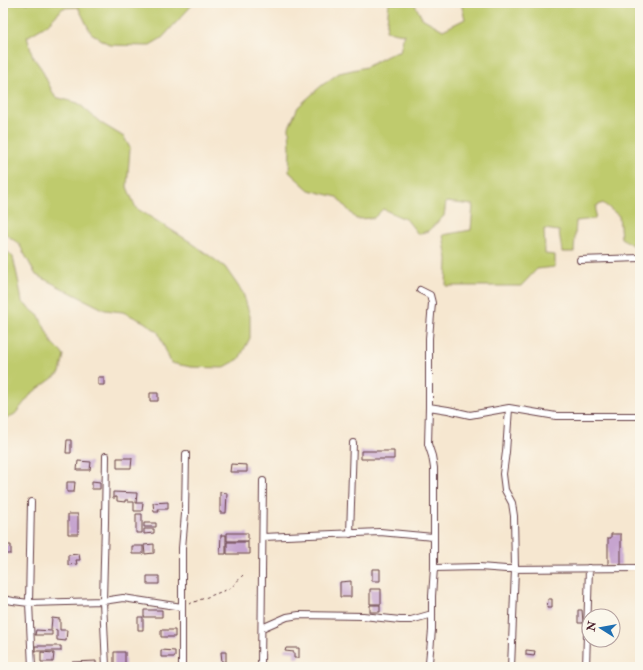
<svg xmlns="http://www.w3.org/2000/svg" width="643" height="670" viewBox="0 0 643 670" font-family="'IM FELL Double Pica',serif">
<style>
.green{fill:#bfcb6d;stroke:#84754c}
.building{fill:#c6a4cf}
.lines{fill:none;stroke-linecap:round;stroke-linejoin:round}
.street-casing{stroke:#643d44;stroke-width:8}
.path{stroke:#643d44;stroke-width:1;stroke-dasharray:3 3;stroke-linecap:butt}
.street{stroke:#fff;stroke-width:6}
</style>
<rect width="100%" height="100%" fill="#fbf7ec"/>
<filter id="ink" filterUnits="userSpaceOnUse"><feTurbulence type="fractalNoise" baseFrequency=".025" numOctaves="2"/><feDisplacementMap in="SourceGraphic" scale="8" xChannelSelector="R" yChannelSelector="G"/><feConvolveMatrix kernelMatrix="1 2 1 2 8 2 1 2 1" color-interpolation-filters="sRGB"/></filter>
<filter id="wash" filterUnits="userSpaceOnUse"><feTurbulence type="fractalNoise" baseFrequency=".012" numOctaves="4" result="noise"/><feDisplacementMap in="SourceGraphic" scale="16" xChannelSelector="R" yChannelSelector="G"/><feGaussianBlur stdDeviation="0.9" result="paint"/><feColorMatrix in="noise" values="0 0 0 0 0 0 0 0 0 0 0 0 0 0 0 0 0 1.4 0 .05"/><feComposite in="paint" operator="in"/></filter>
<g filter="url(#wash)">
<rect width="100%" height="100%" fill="#f6e7d0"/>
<path class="green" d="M3,3H194L162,38L148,46L110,45L91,33L78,7L63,8L47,25L27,37L33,57L41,68L55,97L78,103L101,123L124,137L130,148L127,187L136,208L189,241L225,267L243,293L250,316V338L239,359L223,368L191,367L171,363L158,332L144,322L123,312L105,310L36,275L19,244L3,232Z
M389,3H414L422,18L443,30L465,19L461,3H640V250L621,238L619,216L603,203L596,206L595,219L576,221L574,252H562L559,231L544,229L545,254L555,255V267L537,269L521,286H446L447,259L443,235L471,230L473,205L446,202L444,216L428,231L418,234L407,220L383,209L374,218L356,219L337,197L309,190L289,172L290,148L289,127L298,107L321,86L339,73L366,67L393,53L400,52L404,34L386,31Z
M3,247L13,257L19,284L22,302L39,316L52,343L64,355L60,373L32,393L15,414L3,420Z"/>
<g id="blocks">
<path class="building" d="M98,377H104V385H98Z
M150,393H158V401H150Z
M67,440H71V453H66Z
M361,451H394V459H361Z
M117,458H132L131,468H117Z
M78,461L91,462L90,470H77Z
M231,464L247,465V472H230Z
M92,481L100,482V489H92Z
M67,482H75L74,492H67Z
M113,492L137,493L136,503H143L142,511H134V502H128V500H125V502L117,501V497H115V498H113Z
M220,492L227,493L226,513H220Z
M168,502V509H158L159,512H154L153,503Z
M68,514H78V534H68Z
M136,514H142V533H136Z
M144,523H156V527H144Z
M144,529H154V533L144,534Z
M227,533H248V541H227Z
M611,534H621V565H608V538H611Z
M221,535H226V554H220Z
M227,542H248V549H250V554H227Z
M154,544V553L145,554L144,545Z
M3,545H11V554H3Z
M132,546H143V554H132Z
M79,554L80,560H76L77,564L68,565V555Z
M372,569H380V581H372Z
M147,576H159V584H147Z
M351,581V597H340V582Z
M370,589H381V604H370Z
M548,599H552V608H547Z
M370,605H380V612H370Z
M144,610H162V617H144Z
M578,610H582L583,623H578Z
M138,617H143V630H138Z
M52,618L60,619V630H67L66,641L57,640V630L51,629Z
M36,630L52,631V635H35Z
M161,630H175V637H161Z
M35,646H61V651H35Z
M286,648H299V658H294V652L285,651Z
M161,650L175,651V657H161Z
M526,650L535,651L534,656L526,655Z
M41,652L54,653L53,662H41Z
M114,652H125V667H114Z
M221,652H226V662H222Z
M96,661V665L72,666V662Z"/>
</g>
</g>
<g filter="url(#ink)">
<use href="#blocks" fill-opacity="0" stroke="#643d44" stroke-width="1"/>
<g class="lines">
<defs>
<path id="street" d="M580,260L640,258
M420,290L430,295L432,303L429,338V407
M509,408L506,452L503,474L505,490L512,503L514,516L515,569L511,667
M106,456L105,522L103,601L106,667
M31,502L29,603L32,667
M350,534L353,443
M263,537L380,532L433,537
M434,568L479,567L506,569L640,568
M3,599L13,601L29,603L103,601L123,598L182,607
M262,628L287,617L299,615L363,616L400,620H411L432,614
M429,662L432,630V596L434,568V468L432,456L428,444L429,407L448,410L470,415L509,408L556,416H640
M182,667V548L185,514L186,454
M261,667L263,481
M586,667L589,568"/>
</defs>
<use href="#street" class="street-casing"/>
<path class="path" d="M189,604L231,588L243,575"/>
<use href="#street" class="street"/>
</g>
</g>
<rect width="643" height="670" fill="none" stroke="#fbf7ec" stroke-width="16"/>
<g transform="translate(601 628) rotate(281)"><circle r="19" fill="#fbf7ec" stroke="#b4a19f"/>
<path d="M0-3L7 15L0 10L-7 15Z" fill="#1f6fb2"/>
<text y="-6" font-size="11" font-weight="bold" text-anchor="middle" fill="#4a1f2b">N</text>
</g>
</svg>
